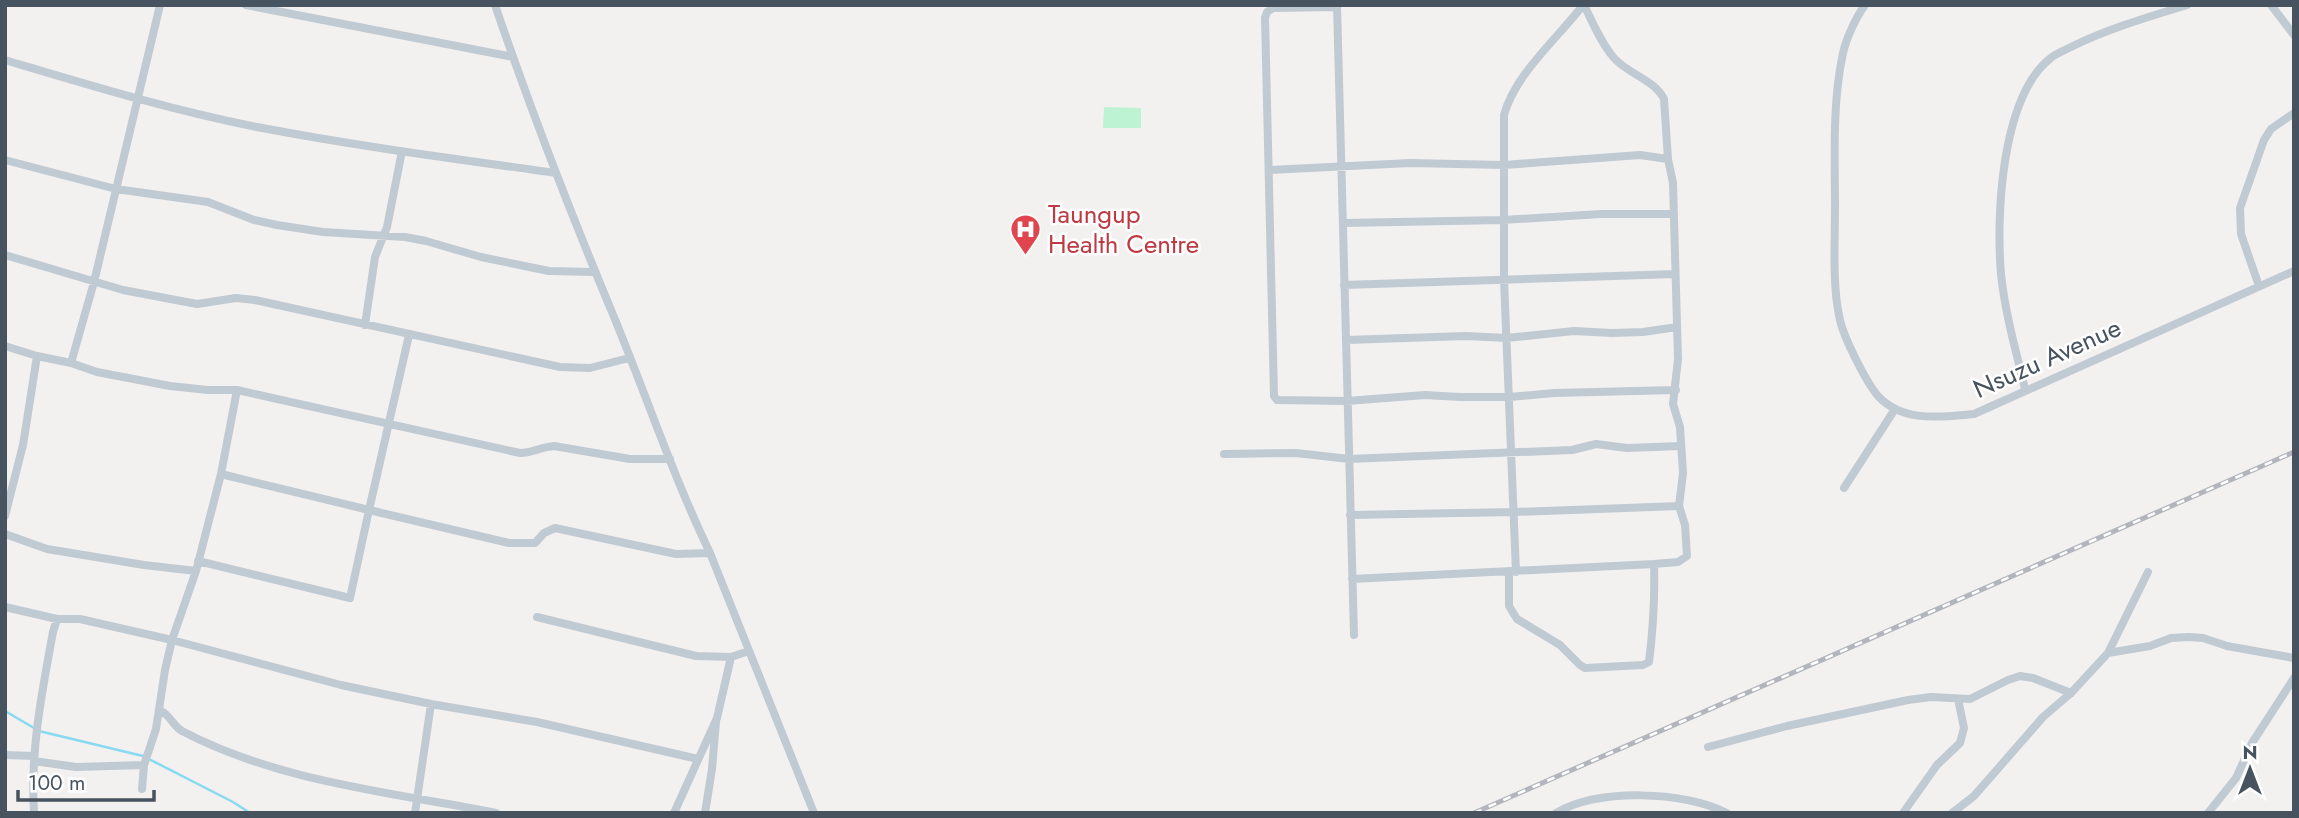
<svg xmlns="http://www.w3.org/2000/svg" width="2299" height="818" viewBox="0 0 2299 818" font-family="Jost,sans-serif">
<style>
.green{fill:#bdf2d2}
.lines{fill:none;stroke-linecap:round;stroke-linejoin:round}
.stream{stroke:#88daf1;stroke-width:2.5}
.minor{stroke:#c0cad3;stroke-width:8}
.rail-casing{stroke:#b2b5bb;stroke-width:5}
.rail{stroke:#fff;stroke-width:2.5;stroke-dasharray:8;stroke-linecap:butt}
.labels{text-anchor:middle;stroke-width:5;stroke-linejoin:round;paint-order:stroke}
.health-label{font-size:26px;fill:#be3a42;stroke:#fff;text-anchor:start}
.street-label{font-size:26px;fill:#47535f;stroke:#fff}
</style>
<rect width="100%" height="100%" fill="#f3f0f0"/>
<path class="green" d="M1104,107L1141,108V128H1103Z"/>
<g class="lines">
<path class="stream" d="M5,711L34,728
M39,731L143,756L233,802L250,813"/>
<path class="minor" d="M246,5L513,57
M495,5C531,111 571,214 614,317C646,395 673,476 710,553L814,813
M1337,5L1354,635
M1584,5C1593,23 1601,43 1614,58C1628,74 1655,80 1664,99L1668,159
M1865,5C1856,17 1846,39 1843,53C1832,104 1835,157 1835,208C1835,242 1832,286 1840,320C1844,338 1866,382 1878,396C1903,423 1941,417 1974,414L2294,271
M2271,5L2294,35
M1337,7L1273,8L1267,12L1265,18L1274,396L1277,400L1347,401L1425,395L1460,397H1510L1554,393L1676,390
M5,60C89,85 171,110 257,127C356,146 456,159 556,173
M5,160L116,189L208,202L254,220L277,225L323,232L405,237L426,241L481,257L549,271L593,272
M1269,170L1410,163L1504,165L1640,155L1668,159L1673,183L1678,359L1673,404L1680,427L1683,473L1679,506L1685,525L1687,556L1678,562L1654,564L1352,579
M1343,223L1503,220L1601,214H1673
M5,255L123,290L197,304L236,298L255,300L560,367L590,368L629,358
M1344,285L1675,274
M2259,286L2241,234L2240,208L2264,140L2271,129L2294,113
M365,325L375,257L387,227L402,151
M409,335L369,510L509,543H535L544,533L555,528L676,554L710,553
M1346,340L1466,336L1507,338L1574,331L1612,333L1643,332L1677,327
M5,346L37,356L71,363L94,282L160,5
M71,363L97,372L170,386L208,390H237L520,453C532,453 541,447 554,446L630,459H670
M2025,389C2016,351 2005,313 2001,274C1996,216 2001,95 2052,57C2057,53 2065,50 2071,47C2107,29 2148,17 2187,5
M1224,454L1296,453L1349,459L1572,450L1596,444L1627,448L1681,446
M1844,488L1895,409
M1350,515L1515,512L1679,506
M5,516L23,445L37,356
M5,534L47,549L144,565L196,571
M198,561L350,598L369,510L221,474
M1509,571V606L1517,619L1560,645L1580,665L1585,668L1643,665L1649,662C1653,630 1655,597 1654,564
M1516,572L1504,280V115C1515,74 1558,38 1583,5
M5,607L57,619H80L172,640L341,685L431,704L537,722L698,759
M537,617L696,656L731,657
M2108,653L2148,572
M160,710C170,715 173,726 182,731C279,782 391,792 496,813
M1708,747L1787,726L1908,700L1931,697L1970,699L2008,680L2020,676L2033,678L2071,693
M5,755L34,756
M34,761L76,767L144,765
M142,789L144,765L156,729L165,670L172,640L196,571L221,474L237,390
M34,813C30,751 42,692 53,632L57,619
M415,813L431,704
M674,813L717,718L731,657L749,651
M705,813L712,769L716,722
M1556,813C1599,788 1683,791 1727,813
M1903,813L1937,765L1960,743L1964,728L1958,699
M1952,813L1974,796L2043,717L2071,693L2108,653L2150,646L2171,638L2189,637L2203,638L2227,646L2294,658
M2208,813L2236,778L2252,743L2294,678"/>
<defs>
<path id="rail" d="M1474,813L2294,452"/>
</defs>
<use href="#rail" class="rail-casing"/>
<use href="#rail" class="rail"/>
</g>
<defs>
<symbol id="hospital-pin" viewBox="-11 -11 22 30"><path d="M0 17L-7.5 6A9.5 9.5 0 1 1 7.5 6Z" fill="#e0444e" stroke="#fff"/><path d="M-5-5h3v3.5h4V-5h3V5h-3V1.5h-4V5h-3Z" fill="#fff"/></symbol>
</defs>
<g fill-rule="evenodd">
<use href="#hospital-pin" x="1008" y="212" width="35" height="47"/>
</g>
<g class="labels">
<g class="health-label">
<text x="1048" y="223">Taungup<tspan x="1048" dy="30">Health Centre</tspan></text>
</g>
<g class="street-label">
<text transform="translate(2047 358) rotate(-24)" y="9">Nsuzu Avenue</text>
</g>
</g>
<rect width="2299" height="818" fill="none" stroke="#47535f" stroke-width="14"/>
<g transform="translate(2250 769)" stroke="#ffffff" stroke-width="5" paint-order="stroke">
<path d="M0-5L12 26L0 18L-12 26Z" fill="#47535f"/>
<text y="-10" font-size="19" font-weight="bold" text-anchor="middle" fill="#47535f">N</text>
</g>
<path d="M18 790v10h136v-10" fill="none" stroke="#47535f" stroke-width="3.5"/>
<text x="28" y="790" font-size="21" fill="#47535f" stroke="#ffffff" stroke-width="5" paint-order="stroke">100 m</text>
</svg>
